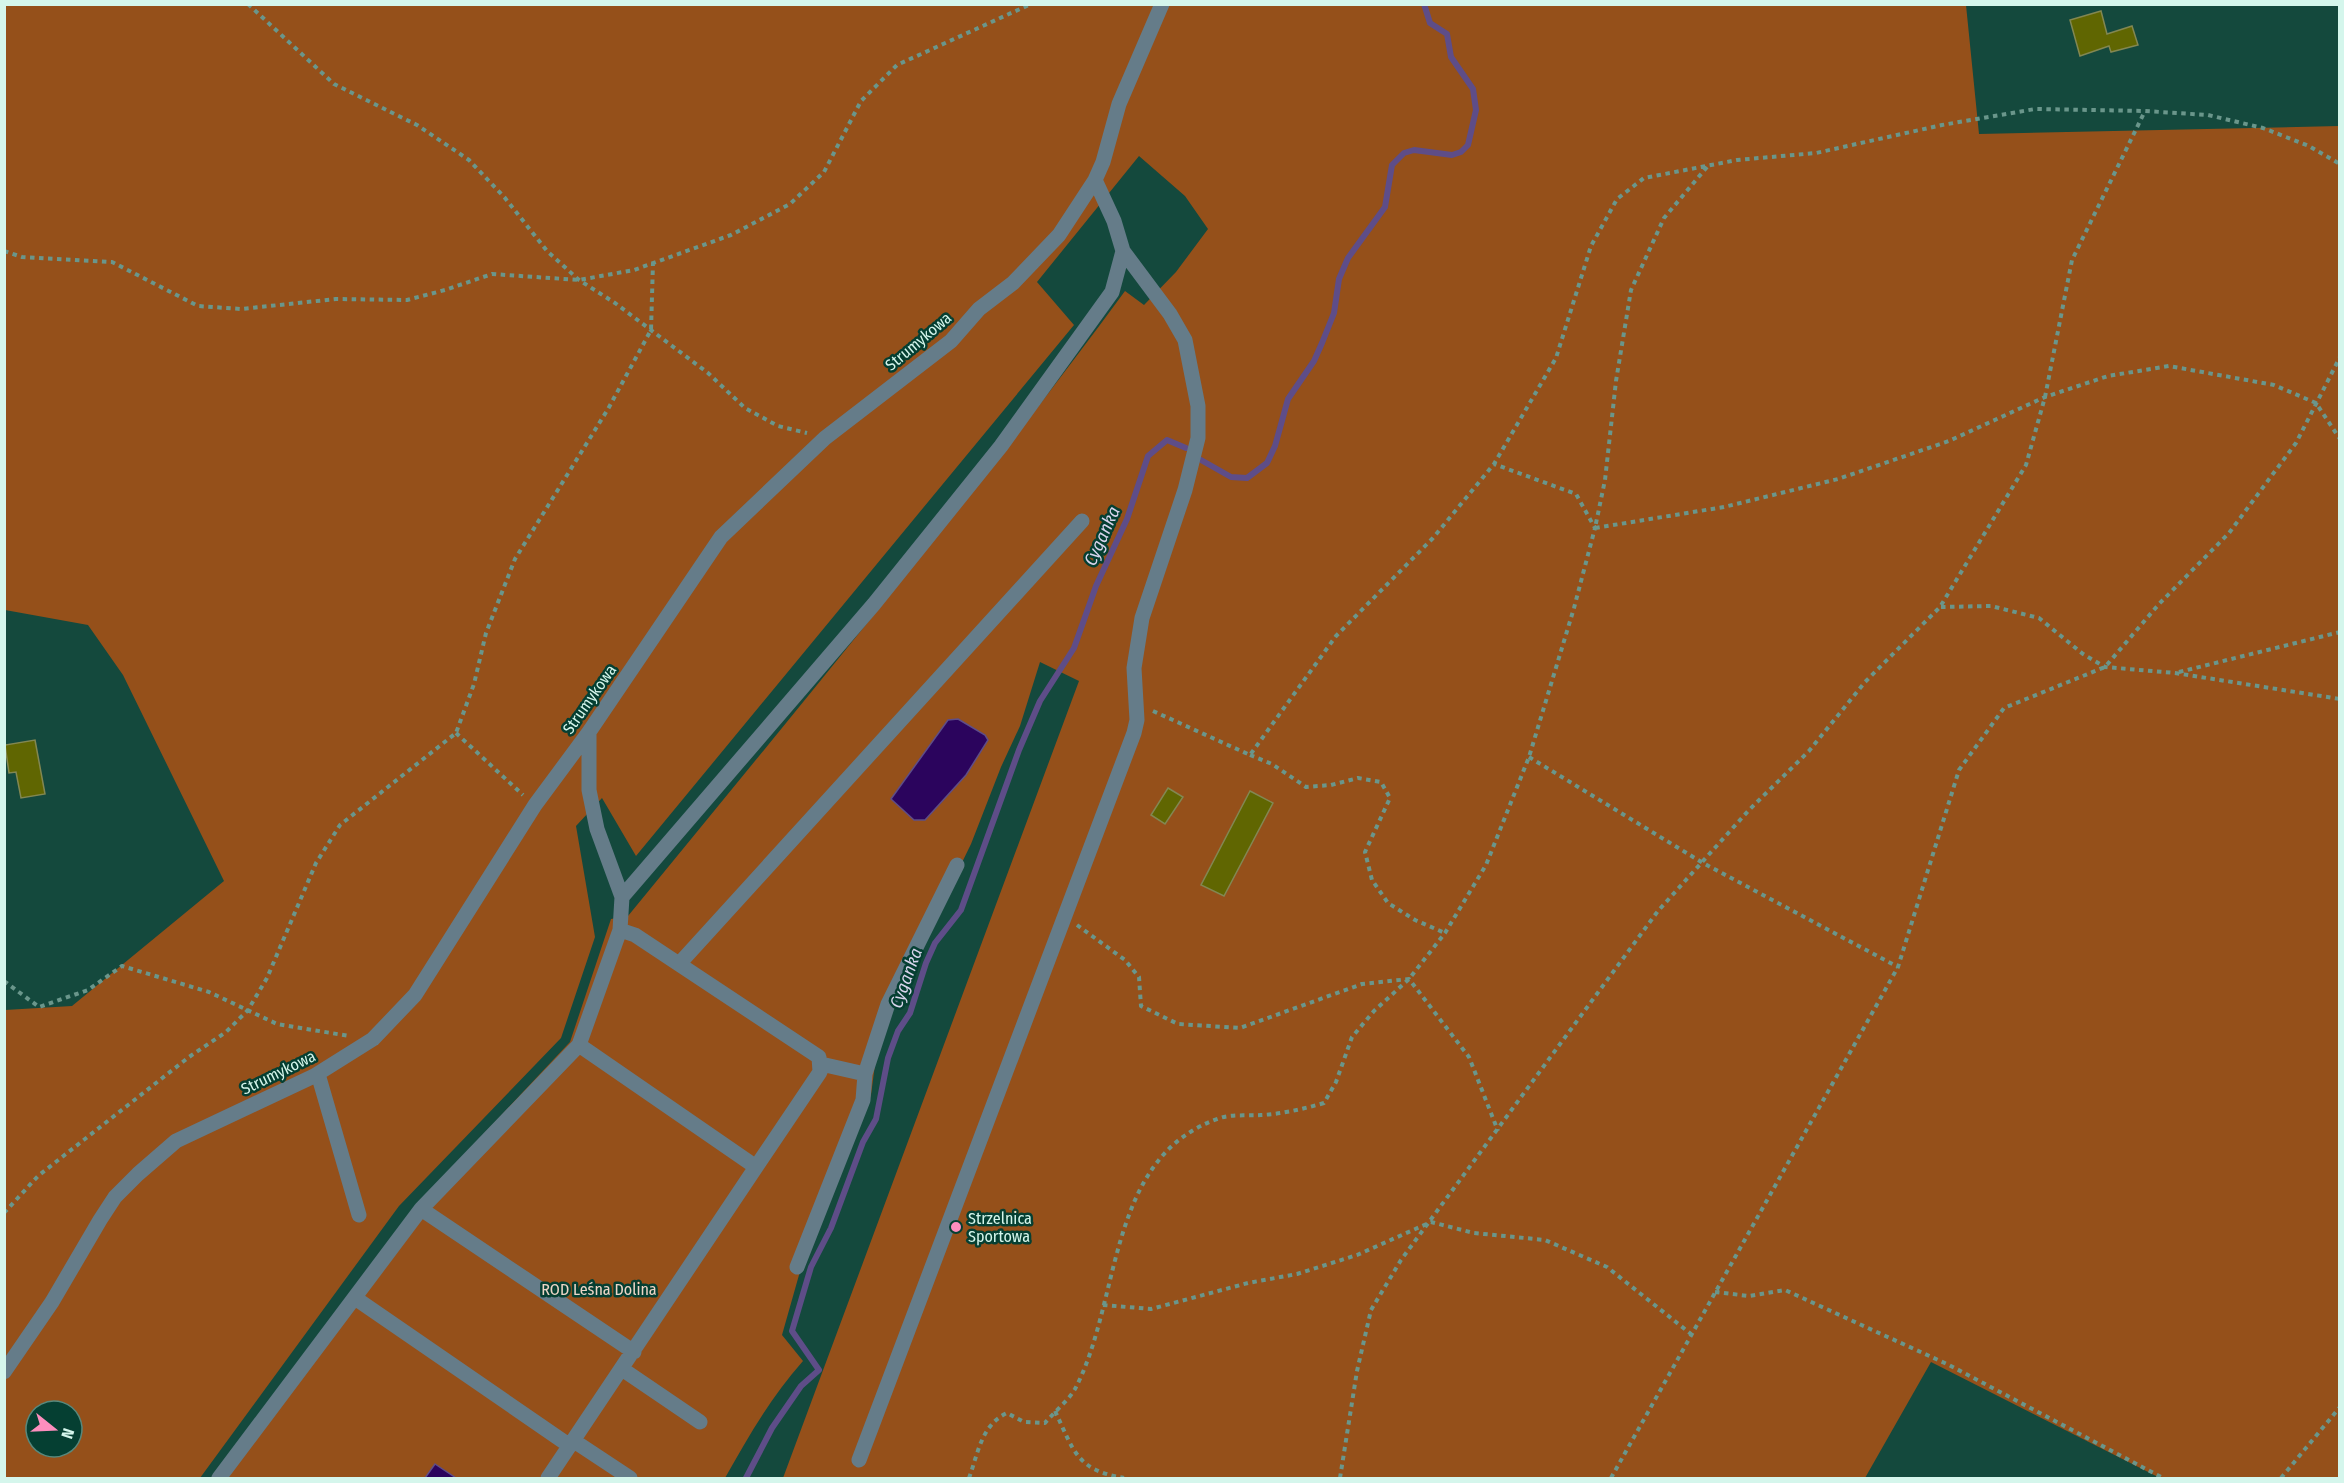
<svg xmlns="http://www.w3.org/2000/svg" width="2344" height="1483" viewBox="0 0 2344 1483" font-family="'Fira Sans Condensed',sans-serif">
<style>
.green{fill:#95501a;fill-rule:evenodd}
.water{fill:#2b045d;stroke:#5e4d88;stroke-width:1.5}
.lines{fill:none;stroke-linecap:round;stroke-linejoin:round}
.stream{stroke:#5e4d88;stroke-width:6}
.building{fill:#606601;stroke:#828752;stroke-width:1.5}
.path{stroke:#6a968b;stroke-width:4;stroke-dasharray:4.5 4.5;stroke-linecap:butt}
.minor{stroke:#657c89;stroke-width:15}
.poi-dot{fill:#fd8ebe;stroke:#053f32;stroke-width:2}
.labels{text-anchor:middle;stroke-width:5;stroke-linejoin:round;paint-order:stroke}
.street-label{font-size:16px;fill:#d5f6ec;stroke:#053f32}
.poi-label{font-size:16px;fill:#d5f6ec;stroke:#053f32;text-anchor:start}
.park-label{font-size:16px;fill:#eed6c7;stroke:#053f32}
.water-label{font-size:18px;font-style:italic;fill:#d8d4ec;stroke:#053f32}
</style>
<rect width="100%" height="100%" fill="#14493d"/>
<path class="green" d="M5,5H1966L1979,134L2339,126V1478H2160L1931,1362L1865,1478H783L1079,681L1040,662L1020,726L1001,767L971,844L891,1008L877,1049L871,1095L799,1275L782,1335L803,1361C771,1397 748,1437 725,1478H211L416,1206L570,1042L611,919L628,916C797,709 967,506 1125,291L1144,305L1176,272L1208,229L1185,196L1139,156L1037,282L1074,325L636,856L602,798L576,826L595,937L561,1038L399,1206L200,1478H5V1010L72,1006L224,881L123,675L88,625L5,610ZM36,1411H72V1447H36Z"/>
<path class="water" d="M958,719L985,735L988,740L966,775L925,820H914L891,799L948,720Z
M435,1464L456,1478H425Z"/>
<g class="lines">
<path class="stream" d="M1201,460L1231,477L1247,478L1267,463L1275,446L1288,399L1314,361L1322,343L1334,313L1339,279L1348,258L1385,207L1392,165L1404,153L1414,150L1452,155L1461,152L1468,145L1476,110L1473,89L1451,57L1447,34L1430,23L1424,4
M746,1478L772,1428L801,1386L819,1370L792,1331L811,1267L831,1228L863,1142L876,1119L888,1058L898,1031L910,1013L926,963L935,943L961,910L1019,750L1040,701L1074,648L1096,586L1127,519L1148,456L1167,440L1186,448"/>
</g>
<path class="building" d="M2101,11L2107,34L2132,26L2138,45L2111,52L2109,46L2080,56L2070,20Z
M35,740L45,794L21,798L16,772L9,773L5,745Z
M1168,788L1183,797L1165,824L1151,815Z
M1250,791L1273,803L1224,896L1201,885Z"/>
<g class="lines">
<path class="path" d="M248,4L334,84L417,125L469,160L505,198L547,251L579,280L615,303L708,373L745,408L778,426L807,433
M1707,167L1664,218L1631,290L1616,381L1605,480L1595,528L1724,507L1838,479L1949,441L2045,397L2108,376L2169,366L2274,385L2316,403L2340,439
M4,251L22,257L112,262L198,306L241,309L336,299L407,300L445,290L492,274L579,280L634,270L731,235L790,204L824,172L861,101L897,65L1031,4
M1941,607L1991,606L2039,618L2083,654L2105,667L2175,673L2340,699
M2179,672L2340,632
M1153,711L1250,755L1336,636L1433,538L1494,464L1556,358L1591,246L1617,199L1644,178L1737,160L1816,153L1942,125L2035,109L2145,111L2208,115L2263,128L2309,146L2340,164
M456,733L523,795
M1250,755L1272,764L1306,787L1331,785L1358,778L1381,782L1390,798L1365,852L1372,880L1388,903L1415,920L1445,933
M1529,757L1703,863L1898,967
M1077,925L1125,960L1139,977L1141,1006L1178,1024L1240,1028L1362,984L1409,979L1469,1057L1498,1131
M4,981L39,1007L88,990L122,966L209,992L277,1024L349,1036
M4,1213L38,1176L189,1057L226,1032L248,1010L267,978L316,863L340,825L456,733L474,684L486,633L515,559L608,409L651,330L653,263
M1715,1292L1749,1296L1785,1290L1949,1365L2163,1478
M1103,1305L1151,1309L1248,1283L1297,1274L1357,1255L1431,1222L1474,1233L1545,1240L1607,1267L1691,1334
M1055,1411C1074,1451 1076,1470 1124,1478
M969,1478C978,1454 981,1425 1007,1413L1024,1422L1045,1423C1054,1412 1068,1401 1075,1389C1122,1300 1106,1156 1220,1118C1232,1114 1248,1116 1261,1115C1282,1114 1303,1109 1324,1103L1336,1082L1352,1037L1374,1011L1409,979L1445,933L1486,865L1529,757L1574,608L1595,528L1576,494L1494,464
M1340,1478L1357,1371L1371,1310L1401,1260L1658,911L1749,810L1809,751L1865,682L1940,607L2026,465L2045,397L2072,260L2145,111
M1611,1478L1898,967L1959,770L2004,708L2105,667L2159,604L2229,533L2296,443L2340,357
M2281,1478L2340,1407"/>
<path class="minor" d="M589,732V790L597,829L622,897L874,604L1001,446L1112,292L1123,251
M620,930L635,935L819,1057L820,1072L756,1167
M679,964L1082,521
M579,1045L421,1209L634,1352
M821,1064L865,1074L888,1004L957,865
M318,1074L359,1215
M797,1267L863,1100L865,1074
M355,1298L570,1446
M622,1369L700,1422
M4,1372L52,1302L100,1220L115,1197L138,1174L176,1141L314,1076L373,1039L415,995L535,805L589,732L721,537L825,438L951,341L979,309L1013,283L1059,235L1095,180L1103,162L1119,104L1162,4
M574,1441L630,1478
M859,1460L1134,733L1137,720L1134,668L1142,618L1185,490L1198,438V406L1185,340L1170,314L1123,251L1114,221L1095,180
M219,1478L421,1209
M548,1478L756,1167L579,1045L620,930L622,897"/>
</g>
<circle class="poi-dot" cx="956" cy="1227" r="6"/>
<g class="labels">
<g class="street-label">
<text transform="translate(918 341) rotate(-40)" y="6">Strumykowa</text>
<text transform="translate(589 699) rotate(-55)" y="6">Strumykowa</text>
<text transform="translate(278 1072) rotate(-26)" y="6">Strumykowa</text>
</g>
<g class="poi-label">
<text x="968" y="1224">Strzelnica<tspan x="968" dy="18">Sportowa</tspan></text>
</g>
<g class="park-label">
<text x="599" y="1295">ROD Leśna Dolina</text>
</g>
<g class="water-label">
<text transform="translate(1102 536) rotate(-66)" y="6">Cyganka</text>
<text transform="translate(906 978) rotate(-70)" y="6">Cyganka</text>
</g>
</g>
<rect width="2344" height="1483" fill="none" stroke="#d5f6ec" stroke-width="12"/>
<g transform="translate(54 1429) rotate(108)"><circle r="28" fill="#053f32" stroke="#58887c" stroke-width="1.5"/>
<path d="M0-4.5L10 22L0 15L-10 22Z" fill="#fd8ebe"/>
<text y="-9" font-size="16" font-weight="bold" text-anchor="middle" fill="#d5f6ec">N</text>
</g>
</svg>
